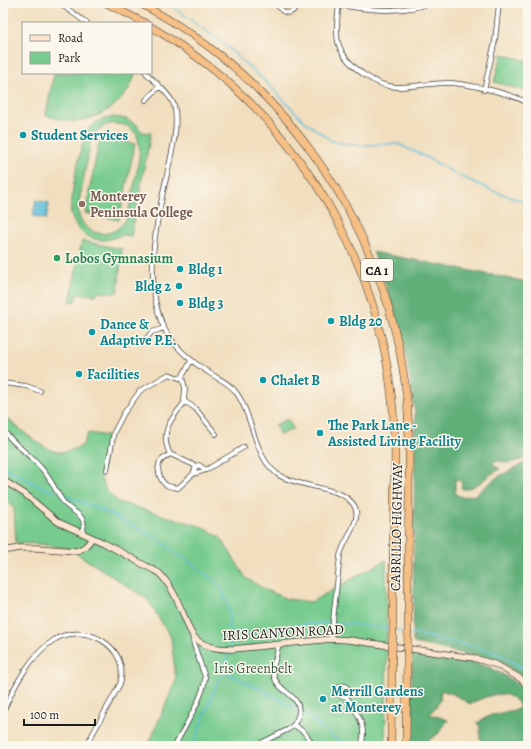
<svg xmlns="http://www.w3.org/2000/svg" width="531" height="749" viewBox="0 0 531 749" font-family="Alegreya,serif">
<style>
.green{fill:#77cb8e;stroke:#4a7455;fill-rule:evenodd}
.forest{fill:#61af79;stroke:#3e664a}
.water{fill:#5cbeda;stroke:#3c6d7b}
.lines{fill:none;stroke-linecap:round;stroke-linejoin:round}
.stream{stroke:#5cbeda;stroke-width:1.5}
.street-casing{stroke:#3c3934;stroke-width:5.5}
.secondary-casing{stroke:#3c3934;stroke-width:7}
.highway-casing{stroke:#3c3934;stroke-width:8}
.street{stroke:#fff;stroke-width:4}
.secondary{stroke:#fbe5cf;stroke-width:5.5}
.highway{stroke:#f5bf86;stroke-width:7}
.highway-bridge-casing{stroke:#3c3934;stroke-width:8;stroke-linecap:butt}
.highway-bridge{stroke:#f5bf86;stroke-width:7}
.culture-dot{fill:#0f9aa8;stroke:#fbf7ec;stroke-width:1.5}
.education-dot{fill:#8d6e63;stroke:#fbf7ec;stroke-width:1.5}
.leisure-dot{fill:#2e9e5b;stroke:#fbf7ec;stroke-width:1.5}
.labels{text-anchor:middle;stroke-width:3;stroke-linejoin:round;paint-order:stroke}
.shield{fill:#fbf7ec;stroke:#5f5e5a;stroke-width:1}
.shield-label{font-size:13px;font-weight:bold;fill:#1c1c1c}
.culture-label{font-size:14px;font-weight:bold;fill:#0d838f;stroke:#fbf7ec;text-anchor:start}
.education-label{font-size:14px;font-weight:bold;fill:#785e54;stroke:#fbf7ec;text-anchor:start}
.leisure-label{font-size:14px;font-weight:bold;fill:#27864d;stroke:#fbf7ec;text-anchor:start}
.street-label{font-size:14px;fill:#1c1c1c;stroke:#fbf7ec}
.park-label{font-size:14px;fill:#3c5944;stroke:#fbf7ec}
</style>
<rect width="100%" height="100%" fill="#fbf7ec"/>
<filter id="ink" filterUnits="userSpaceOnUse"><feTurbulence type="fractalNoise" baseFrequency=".025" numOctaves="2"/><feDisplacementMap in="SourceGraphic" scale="8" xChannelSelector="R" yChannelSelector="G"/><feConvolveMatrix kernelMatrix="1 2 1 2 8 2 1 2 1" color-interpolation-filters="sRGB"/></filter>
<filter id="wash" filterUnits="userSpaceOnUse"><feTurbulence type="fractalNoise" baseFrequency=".012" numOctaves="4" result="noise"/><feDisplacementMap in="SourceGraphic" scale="16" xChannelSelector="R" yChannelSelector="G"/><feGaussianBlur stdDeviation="0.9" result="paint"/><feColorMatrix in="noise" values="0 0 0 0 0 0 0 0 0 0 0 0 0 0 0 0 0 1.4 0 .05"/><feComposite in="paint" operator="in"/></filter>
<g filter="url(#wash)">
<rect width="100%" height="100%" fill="#f1debe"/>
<path class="green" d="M502,54L528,61V92L494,82Z
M54,73H135C130,99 102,119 76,121C67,122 54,118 46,115Z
M115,117L126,119L136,124L142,132L151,133L131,236C128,236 124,234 122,235C119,235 116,238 113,238C104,242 93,240 84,234C78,229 73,222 71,214C69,202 81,140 88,130C95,121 104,118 115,117ZM109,124C149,121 140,156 135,181C132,193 130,205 127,217C114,244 78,236 78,207L91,140C95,132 100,127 109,124Z
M100,137L135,144L119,220L85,213Z
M82,241L122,249L118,291L115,293L97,292L96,295L77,294L75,302L70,301Z
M3,415C15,425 44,451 59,452C67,453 76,448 83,445L88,433L107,436L101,480L106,490L118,502L203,527L220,537L246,578L266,590L287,599L311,602L386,560L387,652L385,746H148L176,680L171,637L147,599L76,553L72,549L39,544L16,543L14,508L3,499Z
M288,419L293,429L280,435L275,425Z"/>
<path class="forest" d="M373,252L528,282V450L524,459L508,463L499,461H493L494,465L500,469L488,476L483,481L474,486L466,489H462L461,481L455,479V494L462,497L475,495L496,478L528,461V681L505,665L493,660L414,643L413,641L415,414C409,357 395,304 373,252Z
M412,655C436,657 473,659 495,670C506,676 516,683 526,691V697L528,700V746H490L480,739V727L477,723L491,715L519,709V704C517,702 514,698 511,697C499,690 482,698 470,704L453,694L441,690L440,701L430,714L448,720L438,734L423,744L424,746H411Z"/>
<path class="water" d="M36,200L49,203L46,219L33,216Z"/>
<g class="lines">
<path class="stream" d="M168,3L225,45L268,84L304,121L332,141L359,146L380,144H398L424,156L462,177L491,190L528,203
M3,466L35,484L55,492
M63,495L100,509L153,536L210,577L221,587L226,601L230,613L228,627C234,633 241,635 250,635C260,635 270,631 280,629C289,626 298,625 307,624C334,621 363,625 390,629
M395,630L405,632
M411,633L484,649L499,654L528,671
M230,647L233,633
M223,671L272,695L291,706L311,718L320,727L346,746
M193,746L213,693L223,671L229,651"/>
</g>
</g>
<g filter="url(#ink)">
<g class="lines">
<defs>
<path id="street" d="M59,3L87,23
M276,3C284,17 292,15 300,3
M327,3C361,9 398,15 431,3
M339,5C334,39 335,53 363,74C373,81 384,87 397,87C415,87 433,82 452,83C472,85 510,93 528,103
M146,73C153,80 171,95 174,105C179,124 172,152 168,170C157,219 142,280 164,328C174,348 192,362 211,374C219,379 229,383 235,391C254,414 253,462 282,477C300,485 322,487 340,494C375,511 344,535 340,556L331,639
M484,90L495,41L499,3
M146,100L159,87
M145,340L152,332L164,328
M182,377L191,361
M3,383L26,386L40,391
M185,402C171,419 159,432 170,454L196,466
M3,430C14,445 31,455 42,469C51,479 56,492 64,503C73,514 89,514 82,533
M170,454C167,456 162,459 160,462C156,468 160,481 166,485C169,487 174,487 178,488L193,474L206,470L244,447
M107,470L114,432L124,413L140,391L169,374L179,378L182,377L185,388L184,401L195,408L216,434
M193,474L196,466L199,465L206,470
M337.5 691a5.5 5.5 0 1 1 11 0a5.5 5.5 0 1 1-11 0Z
M346,696C357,712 368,727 361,746
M3,712C13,688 31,654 54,640C84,621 131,646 120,684L86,746
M294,725L304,732L314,746
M175,746C183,729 205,695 205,677L194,645L192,635
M255,746L289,729C294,726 296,722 298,716C304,695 278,693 274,676C271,665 278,656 278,645"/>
<path id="secondary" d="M3,480L25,494L58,522L104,543L159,573C172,586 178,602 185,618C188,625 190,633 195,638C205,648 220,649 233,649L331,639L349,640L474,658L497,665L521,679L528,686
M3,551L20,548H36L76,551C84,549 88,545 92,538"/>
<path id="highway" d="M106,3L145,23
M139,3C289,80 390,233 407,400C410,433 409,466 409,499C408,543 408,587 408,631
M151,27C286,105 376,245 392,400C396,434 395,469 394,504C393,546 393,587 393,629
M391,746L392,655
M406,746L407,658"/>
</defs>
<use href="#street" class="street-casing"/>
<use href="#secondary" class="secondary-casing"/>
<use href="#highway" class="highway-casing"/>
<use href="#street" class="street"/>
<use href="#secondary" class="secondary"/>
<use href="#highway" class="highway"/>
<defs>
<path id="highway-bridge" d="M392,655L393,629
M407,658L408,631"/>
</defs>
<use href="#highway-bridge" class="highway-bridge-casing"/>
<use href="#highway-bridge" class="highway-bridge"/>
</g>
</g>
<g class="culture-dot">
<circle cx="23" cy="135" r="4"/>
<circle cx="180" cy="269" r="4"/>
<circle cx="179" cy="286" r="4"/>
<circle cx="180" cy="303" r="4"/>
<circle cx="331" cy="321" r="4"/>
<circle cx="92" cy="332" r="4"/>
<circle cx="79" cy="374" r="4"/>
<circle cx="263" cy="380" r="4"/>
<circle cx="320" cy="433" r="4"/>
<circle cx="323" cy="699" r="4"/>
</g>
<circle class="education-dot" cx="82" cy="204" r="4"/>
<circle class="leisure-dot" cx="57" cy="258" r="4"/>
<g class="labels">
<rect class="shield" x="361" y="259" width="32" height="22" rx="3"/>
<g class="shield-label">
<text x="377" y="275">CA 1</text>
</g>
<g class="culture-label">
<text x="31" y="140">Student Services</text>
<text x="188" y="274">Bldg 1</text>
<text x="171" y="291" text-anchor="end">Bldg 2</text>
<text x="188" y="308">Bldg 3</text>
<text x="339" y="326">Bldg 20</text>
<text x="100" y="329">Dance &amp;<tspan x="100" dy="16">Adaptive P.E.</tspan></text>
<text x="87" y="379">Facilities</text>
<text x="271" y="385">Chalet B</text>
<text x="328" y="430">The Park Lane -<tspan x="328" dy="16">Assisted Living Facility</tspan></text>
<text x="331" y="696">Merrill Gardens<tspan x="331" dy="16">at Monterey</tspan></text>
</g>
<g class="education-label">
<text x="90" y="201">Monterey<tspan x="90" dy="16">Peninsula College</tspan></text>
</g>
<g class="leisure-label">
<text x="65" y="263">Lobos Gymnasium</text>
</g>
<g class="street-label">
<text transform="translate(396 527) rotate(-89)" y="5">CABRILLO HIGHWAY</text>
<text transform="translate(283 632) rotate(-3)" y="5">IRIS CANYON ROAD</text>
</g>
<g class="park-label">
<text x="253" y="673">Iris Greenbelt</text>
</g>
</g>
<rect width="531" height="749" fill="none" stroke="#fbf7ec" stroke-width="16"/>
<rect x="22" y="22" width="130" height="52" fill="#fbf7ec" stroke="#a29f99"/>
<rect x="30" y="35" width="20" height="6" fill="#fbe5cf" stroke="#a29f99"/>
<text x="58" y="42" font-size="12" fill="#1c1c1c">Road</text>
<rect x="30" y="52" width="20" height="12" fill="#77cb8e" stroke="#a29f99"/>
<text x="58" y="62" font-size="12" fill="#1c1c1c">Park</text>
<path d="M24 719v6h71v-6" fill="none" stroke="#1c1c1c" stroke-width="2"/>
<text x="30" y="719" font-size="12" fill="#1c1c1c" stroke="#fbf7ec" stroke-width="3" paint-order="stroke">100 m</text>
</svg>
